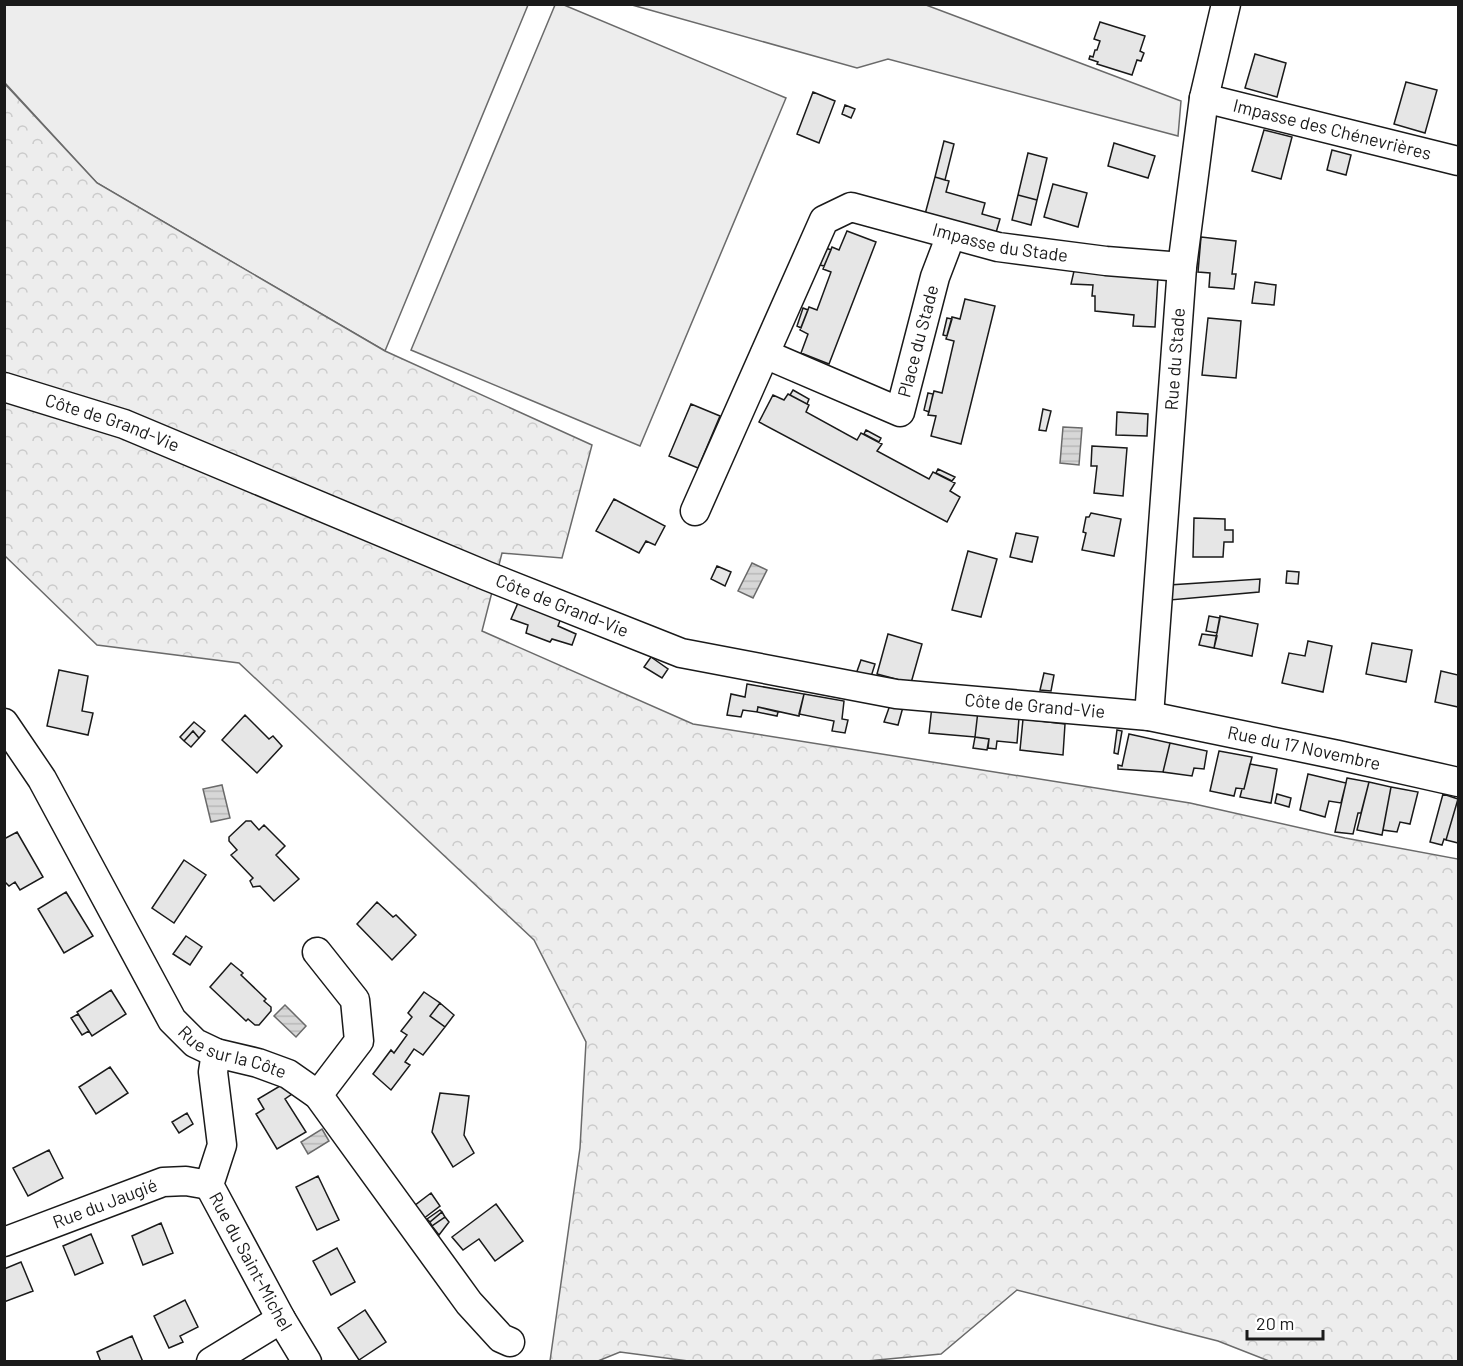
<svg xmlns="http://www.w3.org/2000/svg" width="1463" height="1366" viewBox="0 0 1463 1366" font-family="Barlow,sans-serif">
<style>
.built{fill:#ededed;stroke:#6a6a6a;stroke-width:1.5}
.forest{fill:url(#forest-crowns);stroke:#6a6a6a;stroke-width:1.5}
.water{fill:url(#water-rules);stroke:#6a6a6a;stroke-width:1.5}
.building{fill:#e6e6e6;stroke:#1a1a1a;stroke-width:1.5}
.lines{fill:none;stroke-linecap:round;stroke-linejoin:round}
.minor-casing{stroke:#1a1a1a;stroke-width:31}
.minor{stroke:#fff;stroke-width:28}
.labels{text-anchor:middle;stroke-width:4.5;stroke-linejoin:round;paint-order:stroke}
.street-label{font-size:18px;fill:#1a1a1a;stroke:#fff}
</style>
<defs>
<pattern id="forest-crowns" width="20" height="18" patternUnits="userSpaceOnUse" patternTransform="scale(1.5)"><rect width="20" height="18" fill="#ededed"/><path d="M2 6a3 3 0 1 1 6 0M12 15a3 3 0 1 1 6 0" fill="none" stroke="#cbcbcb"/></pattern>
<pattern id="water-rules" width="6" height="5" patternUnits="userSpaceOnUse" patternTransform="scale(1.5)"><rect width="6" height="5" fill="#d7d7d7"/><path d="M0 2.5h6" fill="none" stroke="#b8b8b8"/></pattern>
</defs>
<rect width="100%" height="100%" fill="#fff"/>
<path class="built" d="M5,5H528L385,351L97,183L5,83Z
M555,5H564L786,98L640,446L411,350Z
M632,5H926L1181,101L1178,136L888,59L857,68Z"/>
<path class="forest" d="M4,83L97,183L385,351L592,445L562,558L502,553L482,631L693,724L1190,803L1345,838L1458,859V1361H1269L1218,1341L1017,1290L941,1354L856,1362H696L620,1352L598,1361H550L580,1148L586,1042L534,940L239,663L97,645L5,556Z"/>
<path class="water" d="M1063,427L1082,428L1079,465L1060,463Z
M752,563L767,570L753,598L738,591Z
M222,785L230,818L211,822L203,789Z
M285,1005L306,1026L296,1037L274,1016Z
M322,1129L329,1141L308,1154L301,1142Z"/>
<path class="building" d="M1100,22L1145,36L1140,51L1144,53L1141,61L1137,60L1132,75L1097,64L1098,62L1089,59L1090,56L1093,57L1095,50H1097L1100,41L1094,39Z
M1255,54L1286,63L1277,97L1245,88Z
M1406,82L1437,90L1425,133L1394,124Z
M813,92L835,101L819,143L797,134Z
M845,105L855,109L851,118L842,114Z
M1264,130L1292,137L1281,179L1252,171Z
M944,141L954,144L945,180L935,177Z
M1114,143L1155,156L1148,178L1108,166Z
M1332,150L1351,155L1346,175L1327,170Z
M1028,153L1047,158L1037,200L1018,195Z
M935,177L949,181L946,192L985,203L982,214L1000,219L995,236L924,218Z
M1053,184L1087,193L1078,227L1044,217Z
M1018,195L1037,200L1031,225L1012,220Z
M847,231L876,242L829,364L801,353L808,334L800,330L809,307L817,310L831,272L823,269L832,247L839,250Z
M1201,237L1236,241L1232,274H1236L1234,289L1209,287L1210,273L1198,272Z
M826,248L831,250L824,266L820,265Z
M1074,271L1158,277L1155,327L1133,326L1134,315L1095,311V296H1092L1093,285L1071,284Z
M1255,282L1276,285L1274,305L1252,303Z
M965,299L995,306L961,444L931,436L936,416L928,415L934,391L942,393L954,341L946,339L952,317L960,319Z
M803,308L808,310L801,328L797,326Z
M947,318L952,319L947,336L943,335Z
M1208,318L1241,321L1236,378L1202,375Z
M793,390L809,399L807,404L790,395Z
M928,393L933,394L929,412L924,410Z
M788,394L809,405L806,412L857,440L861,433L882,444L877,451L929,479L933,472L955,483L950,491L960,497L947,522L759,422L773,395L784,400Z
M691,404L720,416L698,468L669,456Z
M1043,409L1051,411L1046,431L1039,430Z
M1117,412L1148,414L1147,436L1116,435Z
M866,430L881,438L879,442L864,434Z
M1092,446L1127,448L1123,496L1094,493L1097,466H1091Z
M938,469L955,477L952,481L936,473Z
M614,499L665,526L655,545L646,541L639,553L596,531Z
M1091,513L1121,519L1114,556L1082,550L1086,533L1083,532L1086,517H1089Z
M1194,518L1225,519V530H1233V542H1224L1223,557H1193Z
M1016,533L1038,537L1032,562L1010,557Z
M968,551L997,559L981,617L952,610Z
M717,566L731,572L725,586L711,579Z
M1287,571L1299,572L1298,584L1286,583Z
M1260,579L1259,592L1170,600L1169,585Z
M518,603L561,618L558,626L576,634L572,645L552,639L550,642L526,633L528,625L511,619Z
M1209,616L1220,618L1217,633L1206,631Z
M1220,616L1258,624L1252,656L1214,648Z
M888,634L922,644L911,683L877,674Z
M1202,634L1217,636L1214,648L1199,645Z
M1308,641L1332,646L1323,692L1282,683L1289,653L1305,656Z
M1372,643L1412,650L1406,682L1366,674Z
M651,657L668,669L662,678L644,667Z
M861,660L875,664L870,680L855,677Z
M59,670L88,676L82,711L93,713L88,735L47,726Z
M1441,671L1458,675V707L1435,702Z
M1044,673L1054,675L1051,691L1040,690Z
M747,684L804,694L799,716L758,707L757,712L743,710L741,717L727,715L731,694L745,697Z
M804,694L844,701L842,719L848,720L845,733L832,731L834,721L799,714Z
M890,705L903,707L898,725L884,722Z
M932,706L978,711L975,737L929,733Z
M758,707L778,712L777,716L757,712Z
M978,711L1019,718L1017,743L997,741L996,749L988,748L989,739L975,737Z
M245,715L269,739L273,736L282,746L257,773L222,740Z
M1023,719L1065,724L1063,755L1020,750Z
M194,722L205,731L199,738L193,731L184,741L180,737Z
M1117,730L1122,731L1118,754L1114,753Z
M193,731L199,738L191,747L184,741Z
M1129,734L1170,743L1163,772L1118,769V765L1122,766Z
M975,737L989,739L987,750L973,748Z
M1170,743L1207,751L1204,769L1194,768L1192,776L1163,772Z
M1219,751L1252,757L1244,789L1236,788L1234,796L1210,791Z
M1250,764L1277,769L1271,803L1240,797L1242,789H1244Z
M1308,774L1346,783L1341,803L1329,801L1325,817L1300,810Z
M1347,778L1369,782L1361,813H1358L1353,834L1335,832Z
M1369,782L1391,787L1382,835L1357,830Z
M1391,787L1418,792L1410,824L1400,822L1397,832L1383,830Z
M1277,794L1291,798L1289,807L1275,803Z
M1443,794L1458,799L1446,840L1444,839L1442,845L1430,842Z
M1458,799V843L1446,840Z
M246,821H251L259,830L264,825L285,846L276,855L299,879L274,901L260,886L253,887L250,881L253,878L231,855L237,850L229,841V837Z
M17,832L43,877L20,890L15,882L9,886L4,881V839Z
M184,860L206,875L174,923L152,908Z
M66,892L93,936L64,953L38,909Z
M377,902L393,917L396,915L416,935L392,960L357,924Z
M186,936L202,947L190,965L173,954Z
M231,963L243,973L241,975L266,999L264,1001L271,1007V1011L259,1025H255L248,1019L246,1021L210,987Z
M111,990L126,1014L92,1036L77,1012Z
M424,992L440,1003L430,1016L445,1027L423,1055L414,1049L405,1062L410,1065L391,1090L373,1074L391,1050L394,1053L407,1035L401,1031L412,1017L408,1013Z
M440,1003L454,1015L445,1027L430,1016Z
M78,1014L89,1031L82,1035L71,1018Z
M110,1067L128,1093L96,1114L79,1087Z
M285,1083L292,1094L285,1099L306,1132L277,1149L256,1114L264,1109L258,1099Z
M440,1093L469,1096L464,1135L474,1153L453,1167L432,1132Z
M187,1113L193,1124L179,1133L172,1122Z
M49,1150L63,1178L28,1196L13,1168Z
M318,1176L339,1220L317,1230L296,1187Z
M431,1193L440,1206L423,1219L414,1206Z
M496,1204L523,1241L495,1261L479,1239L463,1250L452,1237Z
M440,1210L442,1212L430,1222L427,1219Z
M442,1212L445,1217L432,1226L430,1222Z
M445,1217L449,1222L439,1235L432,1226Z
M161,1223L173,1253L143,1265L132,1236Z
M91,1234L103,1263L75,1275L63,1246Z
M337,1248L355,1282L331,1295L313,1261Z
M21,1262L33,1291L4,1302V1269Z
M185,1300L198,1327L180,1336L183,1342L169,1348L154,1316Z
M365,1310L386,1342L359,1360L338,1328Z
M132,1336L143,1362H101L97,1352Z"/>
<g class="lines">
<defs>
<g id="minor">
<path id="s1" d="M1204,98L1458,161"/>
<path id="s2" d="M765,354L900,412L935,277L951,235"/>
<path id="s3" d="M4,387L124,424L487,576L681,653L896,694L1149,716L1338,755L1458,782"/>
<path id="s4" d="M695,511L824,220L851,207L998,247L1106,261L1182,267"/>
<path id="s5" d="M1149,716L1182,267L1204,98L1226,4"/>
<path id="s6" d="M4,723L42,779L172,1020L195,1043L216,1053L258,1063L288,1074L318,1095L469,1303L501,1338L510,1342"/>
<path d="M317,952L355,1000L359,1041L318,1095"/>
<path id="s7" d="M216,1053L213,1072L222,1145L209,1185L281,1319L307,1362"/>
<path id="s8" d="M4,1242L163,1182L186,1181L209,1185"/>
<path d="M211,1362L281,1319"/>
</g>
</defs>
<use href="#minor" class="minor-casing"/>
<use href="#minor" class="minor"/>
</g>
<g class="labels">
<g class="street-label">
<text dy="6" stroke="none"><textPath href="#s1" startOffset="132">Impasse des Chénevrières</textPath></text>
<text dy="6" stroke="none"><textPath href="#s4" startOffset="502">Impasse du Stade</textPath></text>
<text dy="6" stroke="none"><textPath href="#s2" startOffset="220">Place du Stade</textPath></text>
<text dy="6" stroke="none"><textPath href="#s5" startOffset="358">Rue du Stade</textPath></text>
<text dy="6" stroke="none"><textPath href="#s3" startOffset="114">Côte de Grand-Vie</textPath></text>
<text dy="6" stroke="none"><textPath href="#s3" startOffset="600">Côte de Grand-Vie</textPath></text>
<text dy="6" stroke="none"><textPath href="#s3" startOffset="1086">Côte de Grand-Vie</textPath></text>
<text dy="6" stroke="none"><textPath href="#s3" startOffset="1359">Rue du 17 Novembre</textPath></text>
<text dy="6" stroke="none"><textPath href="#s6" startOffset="412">Rue sur la Côte</textPath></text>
<text dy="6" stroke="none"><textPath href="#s8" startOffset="108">Rue du Jaugié</textPath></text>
<text dy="6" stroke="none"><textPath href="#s7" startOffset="222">Rue du Saint-Michel</textPath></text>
</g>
</g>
<rect width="1463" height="1366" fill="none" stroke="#1a1a1a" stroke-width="12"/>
<path d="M1247 1330v9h76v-9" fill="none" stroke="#1a1a1a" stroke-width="3"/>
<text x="1256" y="1330" font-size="18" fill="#1a1a1a" stroke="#ffffff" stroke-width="4.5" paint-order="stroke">20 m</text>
</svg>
